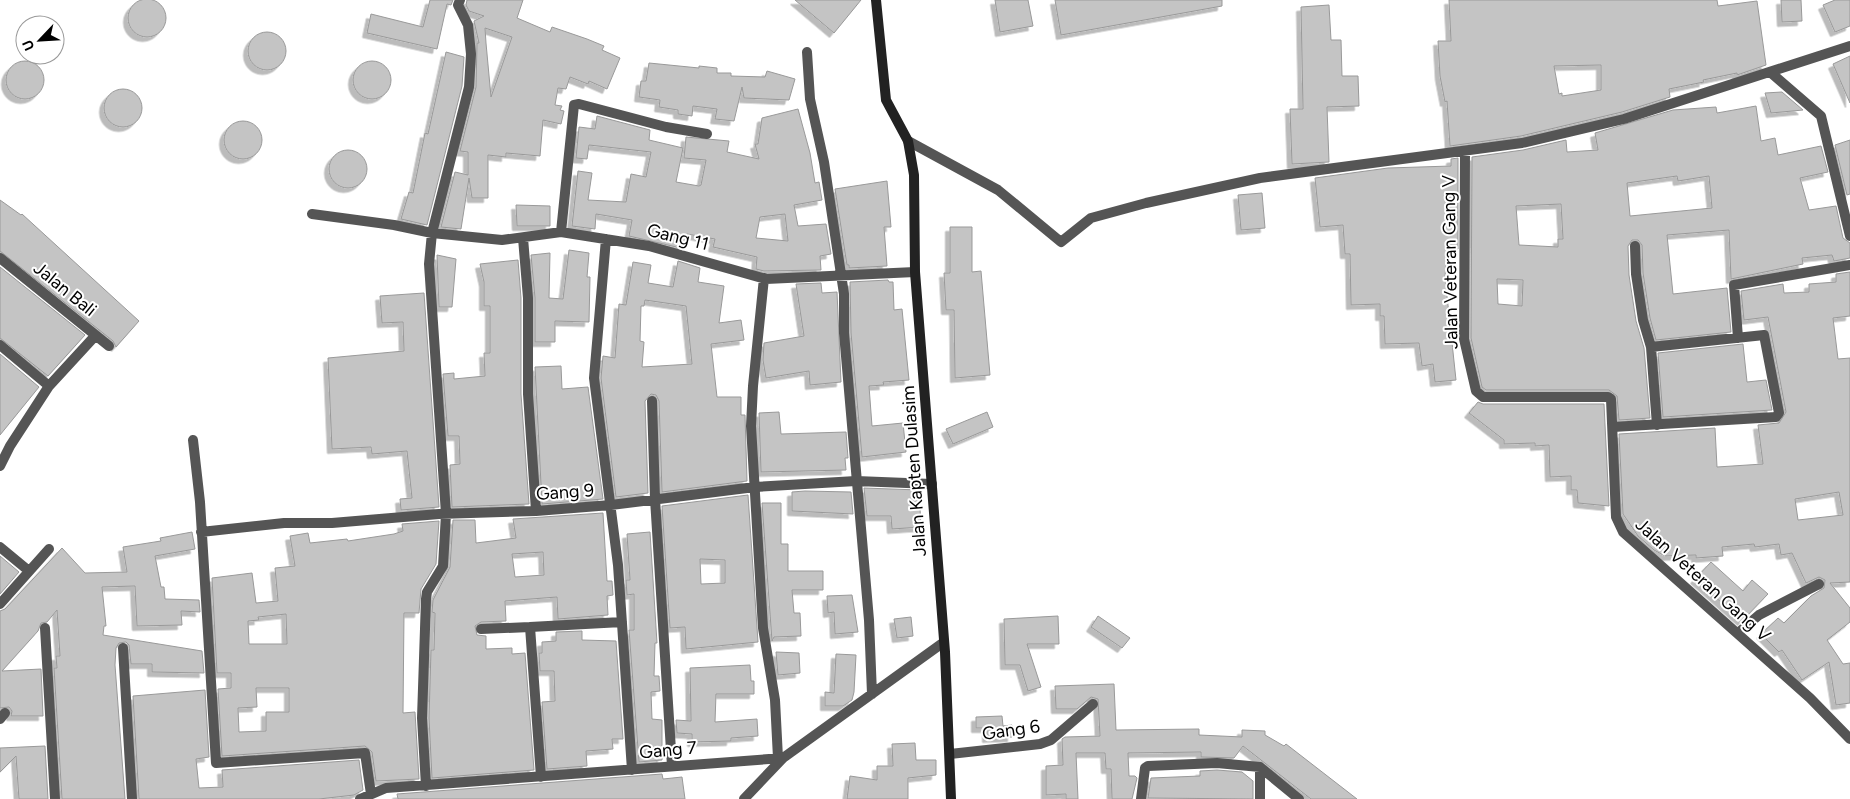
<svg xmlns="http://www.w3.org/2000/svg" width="1850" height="799" viewBox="0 0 1850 799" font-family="Figtree,sans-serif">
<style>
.building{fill:#c4c4c4;stroke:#999;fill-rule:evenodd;filter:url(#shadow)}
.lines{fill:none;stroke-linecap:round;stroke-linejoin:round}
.minor{stroke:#555;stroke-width:10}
.secondary{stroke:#222;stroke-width:10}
.labels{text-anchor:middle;stroke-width:4;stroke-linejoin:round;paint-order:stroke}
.street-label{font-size:18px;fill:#000;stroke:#fff}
</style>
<defs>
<filter id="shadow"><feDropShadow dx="-4.5" dy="4.5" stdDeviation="0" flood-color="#0004"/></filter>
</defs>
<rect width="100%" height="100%" fill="#fff"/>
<path class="building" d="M128 18a19 19 0 1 1 38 0a19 19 0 1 1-38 0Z
M430,0H453L451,5L447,4L437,49L367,33L371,14L423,27Z
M467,0H523L517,18L550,32L552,27L587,39L604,46L602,50L620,58L607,89L589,81L588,84L570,77L566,89L558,88L555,105L562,106L560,110L564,111L561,124L543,120L540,156L506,153V157L488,155V198H472L469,178L461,229L441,227L455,172L468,175V152L460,151L476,87L477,43H479L474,21L484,16L469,11L466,5ZM485,28L512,37L491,97L486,43Z
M795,0H861L834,33Z
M995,0H1028L1033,26L1000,32Z
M1055,0H1222V6L1061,35Z
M1449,0H1717L1718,6L1757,1L1766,65L1737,75V73L1703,80L1704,82L1669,89L1670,97L1622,112L1521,136L1450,146L1447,101L1445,102L1440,76L1438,41H1451ZM1601,65V90L1562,96V93L1559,94L1554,66Z
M1781,0H1801L1802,21L1782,22Z
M1835,0H1850V26L1835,32L1823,5Z
M1329,5L1331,40H1341L1342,76H1358L1359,106L1327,107L1329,162L1292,164L1290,109H1303L1301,7Z
M248 51a19 19 0 1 1 38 0a19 19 0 1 1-38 0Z
M446,52L464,57L462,86L427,225L401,219L409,192L413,193L425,133L428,134Z
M1850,56V103L1833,64Z
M6 80a19 19 0 1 1 38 0a19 19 0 1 1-38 0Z
M353 80a19 19 0 1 1 38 0a19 19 0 1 1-38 0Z
M649,63L699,68V66L717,68V73H731V76L765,77L767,71L795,79L789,100L744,98L742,87L734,121L715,119L717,109L693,106L692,116L678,114V110L659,107L660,100L639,97L641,81H646Z
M104 108a19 19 0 1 1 38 0a19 19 0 1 1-38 0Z
M1782,92L1803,110L1771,113L1765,93Z
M1756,106L1761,141L1775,138L1778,155L1821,146L1828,172L1800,178L1809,210L1836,206L1843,238L1850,243V258L1834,261L1832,255L1802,258L1803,264L1731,279L1729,230L1667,235L1673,294L1727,288L1731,332L1656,340L1650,318L1643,273L1642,245L1638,240H1632L1628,246L1629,275L1636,321L1644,348L1650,418L1619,420L1617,396L1609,390H1486L1482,387L1471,338L1472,157L1523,150L1566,140L1567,152L1598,150L1595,133L1673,110L1716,107L1717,113ZM1677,176L1678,181L1709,176L1712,208L1630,216L1627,183ZM1561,204L1563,239H1558V247L1519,245L1516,206ZM1497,279L1523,280L1522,306L1498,304Z
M798,109L810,153L815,183L819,182L822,200L794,205L798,226L826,224L831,254L820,256L821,270L764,271L756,269L757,257L713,247L715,239L687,234L685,249L629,236L632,220L596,214L595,229L572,226L578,171L592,173L588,200L626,202L631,174L646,177L651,152L589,145L587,159L576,158L579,127L595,129L597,116L650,130L649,140L683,148L676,182L699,186L701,185L706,160L684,158L686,137L729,141L727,152L759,159L755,144H758L762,118ZM785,214L788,241L756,238L760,217Z
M224 140a19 19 0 1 1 38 0a19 19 0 1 1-38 0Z
M1850,140V194L1847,195L1835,145Z
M329 169a19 19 0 1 1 38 0a19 19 0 1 1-38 0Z
M1458,158V249H1447L1445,277L1456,380L1435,382L1433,364L1422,366L1419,343L1385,344L1384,316H1380V304L1351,305L1350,254H1345L1343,225L1320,227L1315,178L1388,168L1451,166V159Z
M887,181L891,227H884L887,266L849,268V265H847L835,189Z
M1262,193L1265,228L1241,230L1238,195Z
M0,200L21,215L22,214L139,321L116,347L113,341L0,251Z
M516,205L550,206V226H517Z
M950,227H972V272L981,271L990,375L955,378L954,310H946L944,273H950Z
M569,250L589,253L587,277H590L589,322L555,321V342H535V298L531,255L550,253L549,298L563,299Z
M437,255L456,259L452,307H439Z
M518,260L521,298V394L529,504L452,507L450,465L460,464L459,436H448L443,374L454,373V379L485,376L484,353H490V306H484V282L480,264Z
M678,261L700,268L698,282L724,286L719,323L741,320L744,340L711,344L717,397H741V415H745L747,481L662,492L659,401L656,395L651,394L645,401L648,493L616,497L601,378L603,356L615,358L619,304L626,305L633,262L651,265L648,283L673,287ZM645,300L686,306L692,364L642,367L644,342L640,341L641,306H644Z
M0,267L85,335L48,376L0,338Z
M1850,272V316L1833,318L1838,359L1850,358V582L1830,583L1850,608V622L1827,640L1843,664L1850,663V703L1836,705L1829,662L1802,680L1782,650L1779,652L1761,634L1778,618L1784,623L1811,596L1824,588L1825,580L1819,577L1806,583L1792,553L1781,555L1779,544L1755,547L1754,544L1722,547L1723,556L1696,558V555L1665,556L1654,550L1638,536L1623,514L1619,434L1715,428L1717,467L1763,464L1758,425L1779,423L1786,412L1768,317L1744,320L1741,291L1783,284L1784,293L1809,292V284L1836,282V274ZM1839,492L1843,515L1798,520L1795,499Z
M888,280L889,282H893L894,310L902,309L909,380L883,382L884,385L869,386L872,426L903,423L906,452L862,457L851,333L850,282Z
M821,283L822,293L837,292L841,382L810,385L809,371L766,378L763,360L764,343L804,336L796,284Z
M424,293L439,507L401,510L400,499L412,498L407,451L372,454L371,447L332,449L328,358L404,351L403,322L382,323L380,296Z
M1743,344L1747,382L1766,380L1772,410L1663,417L1658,353Z
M0,354L39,387L0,435Z
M561,366L562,389L588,387L603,499L542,504L535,367Z
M1478,402L1483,404H1604L1609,506L1578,503L1577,490H1571V476L1550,477L1549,445L1535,446V443L1504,444V440L1469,413Z
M779,412L781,434L846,432L848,458H845L846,470L761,472L759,413Z
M987,412L993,427L953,444L946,429Z
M864,488L919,490L921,527L892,529L891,516H867Z
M805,491L851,492L853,514L792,511V492Z
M748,495L758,642L686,649L685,627L670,628L662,506ZM700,559L725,560V583L701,584Z
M762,503H781V544H788V571H823V590H792L794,613H800L801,636L774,637L772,641Z
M603,513L607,581H612L613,595L607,596L608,615L558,619L557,597L505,601L506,621L481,622L475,626L477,635L486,636V649L512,648V654L525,653L534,770L432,778L429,718L431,650H434L435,613L432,612L433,600L450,567L453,520H475L476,543L516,538L513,519ZM543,552L544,575L515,577L512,554Z
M439,521L436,564L421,589L419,613H404L403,713L415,712L419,779L376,781L372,752L365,746L222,756L218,689L231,688V673H217L212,578L252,573L256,603L278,601L275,568L295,566L290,536L308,533L310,543L347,539L348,541L394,534L403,531L402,524ZM286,614L287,644H249L248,621L259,620L258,617ZM256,688H289V712H266V731L239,732L238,708L257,707Z
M192,532L195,549L155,556L161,587H164L165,599L199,600L200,612L181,611L182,625L137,626L135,586L102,587L106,626H104L103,635L202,651L204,673L152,672V664H131L129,645L126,642L119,643L116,648L115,665L125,799H62L54,668H57L56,656H60L57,610L47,622L41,623L38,631L2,671L41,669L43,716H11L12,711L9,707L0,708V611L5,609L62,548L85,573L127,572L123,547L161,541L160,538Z
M650,532L657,643H655L654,676H659L660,691L651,692L652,719L662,720V760L639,762L629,630H634V594L627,595L626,580H630L627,534Z
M0,556L19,572L0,594Z
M1711,562L1743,591L1752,580L1768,594L1742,621L1695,579Z
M852,595L858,632L835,634L834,612L828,613L827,596Z
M1058,616L1059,644H1027L1041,687L1028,691L1020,665H1005L1004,619Z
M1098,616L1130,638L1122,648L1091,627Z
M911,617L913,636L897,638L894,619Z
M582,631V640L616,641L623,739H612L613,749L586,751L587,766L547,769L542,702L555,701L554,671H540L539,653H542V642L556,641V632Z
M776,652L799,653L800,673L778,675Z
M836,654L856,655L854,692L852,700L843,706H825V692L834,693Z
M750,665L751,681H754V694H716L715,722L757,719L758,736L731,738V741L692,742V734L677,733L676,720L691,721L690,668Z
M1114,684L1116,730L1199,729V735L1242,737V730L1265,731V735L1284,746L1286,744L1357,799H1311L1243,746L1234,758L1201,757V752L1128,753L1129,776H1135L1137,778L1132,799H1112L1111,769H1106L1105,753H1076L1078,799H1066V794L1046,795V766L1063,765L1062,739L1065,737L1100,736L1098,699L1091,697L1077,709H1056L1055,686Z
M205,690L209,757L196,759L199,788L223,787L222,770L359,760L363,790L354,795L319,799H139L133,696Z
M1002,716L1003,726L1012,725V737L987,738V728H976V717Z
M915,743L916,760H936V775L908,778V799H847L850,776L877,780V766H893L892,744Z
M45,746L48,799H19L16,756L0,772V748Z
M1217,770L1242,772L1253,781V799L1148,798L1151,778L1200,776V771Z
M662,774L663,779L682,777L685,799H398L397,794Z"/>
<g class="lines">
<path class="minor" d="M807,52L810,99L824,162L844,294V333L869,620L872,694
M1770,72L1821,116L1850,236
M908,141L998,190L1061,242L1091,218L1146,203L1260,178L1522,143L1624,119L1850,46
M1465,151L1464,339L1476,391L1483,397H1608L1611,399L1616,517L1623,532L1810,698L1850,739
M312,214L394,225L432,233L502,240L561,232L649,246L766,279L915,272
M561,232L574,105L579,104L666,127L707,134
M523,238L528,298V394L536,511
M606,239L594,378L618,565L632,770
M1635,246L1636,274L1643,320L1651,347L1657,425
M0,258L109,346
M764,278L753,386L751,426L763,628L775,700L778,758
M1738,338L1734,285L1850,265
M0,345L49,386
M652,401L655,499L672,766
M1613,427L1776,417L1779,413L1764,335L1651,347
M193,440L200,502L216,763L365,753L371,794
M0,466L10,446L49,386L95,336
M201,532L284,523H332L439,514L536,511L611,505L755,487L856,481L932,484
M0,547L29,571
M0,604L49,549
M530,627L622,622
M45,628L55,799
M481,629L530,627L541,777
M1738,633L1759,615L1819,584
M123,648L132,799
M0,719L5,713
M950,754L1040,744L1051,740L1093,704
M426,786L422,718L426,599L427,592L443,566L446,514L429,264L432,233L469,87L471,54L468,25L458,5L460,0
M360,799L386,788L783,758L944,642
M744,799L783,758
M1141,799L1145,768L1148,766L1217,763L1260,767L1299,799
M1260,799V767"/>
<path class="secondary" d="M876,0L886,100L908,141L914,175L915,272L945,652L951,799"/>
</g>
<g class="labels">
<g class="street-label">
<text transform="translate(678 237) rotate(14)" y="6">Gang 11</text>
<text transform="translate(1450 262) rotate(-91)" y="6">Jalan Veteran Gang V</text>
<text transform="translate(65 289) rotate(39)" y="6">Jalan Bali</text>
<text transform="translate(914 471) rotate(-94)" y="6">Jalan Kapten Dulasim</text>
<text transform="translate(565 492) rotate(-4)" y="6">Gang 9</text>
<text transform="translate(1703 580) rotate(42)" y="6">Jalan Veteran Gang V</text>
<text transform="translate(1011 730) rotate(-8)" y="6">Gang 6</text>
<text transform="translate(668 750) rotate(-5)" y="6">Gang 7</text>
</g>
</g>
<g transform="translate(40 40) rotate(245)"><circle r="24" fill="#ffffff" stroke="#999999"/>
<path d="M0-4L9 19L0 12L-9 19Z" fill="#000000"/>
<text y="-8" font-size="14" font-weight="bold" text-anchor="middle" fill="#000000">U</text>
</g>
</svg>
